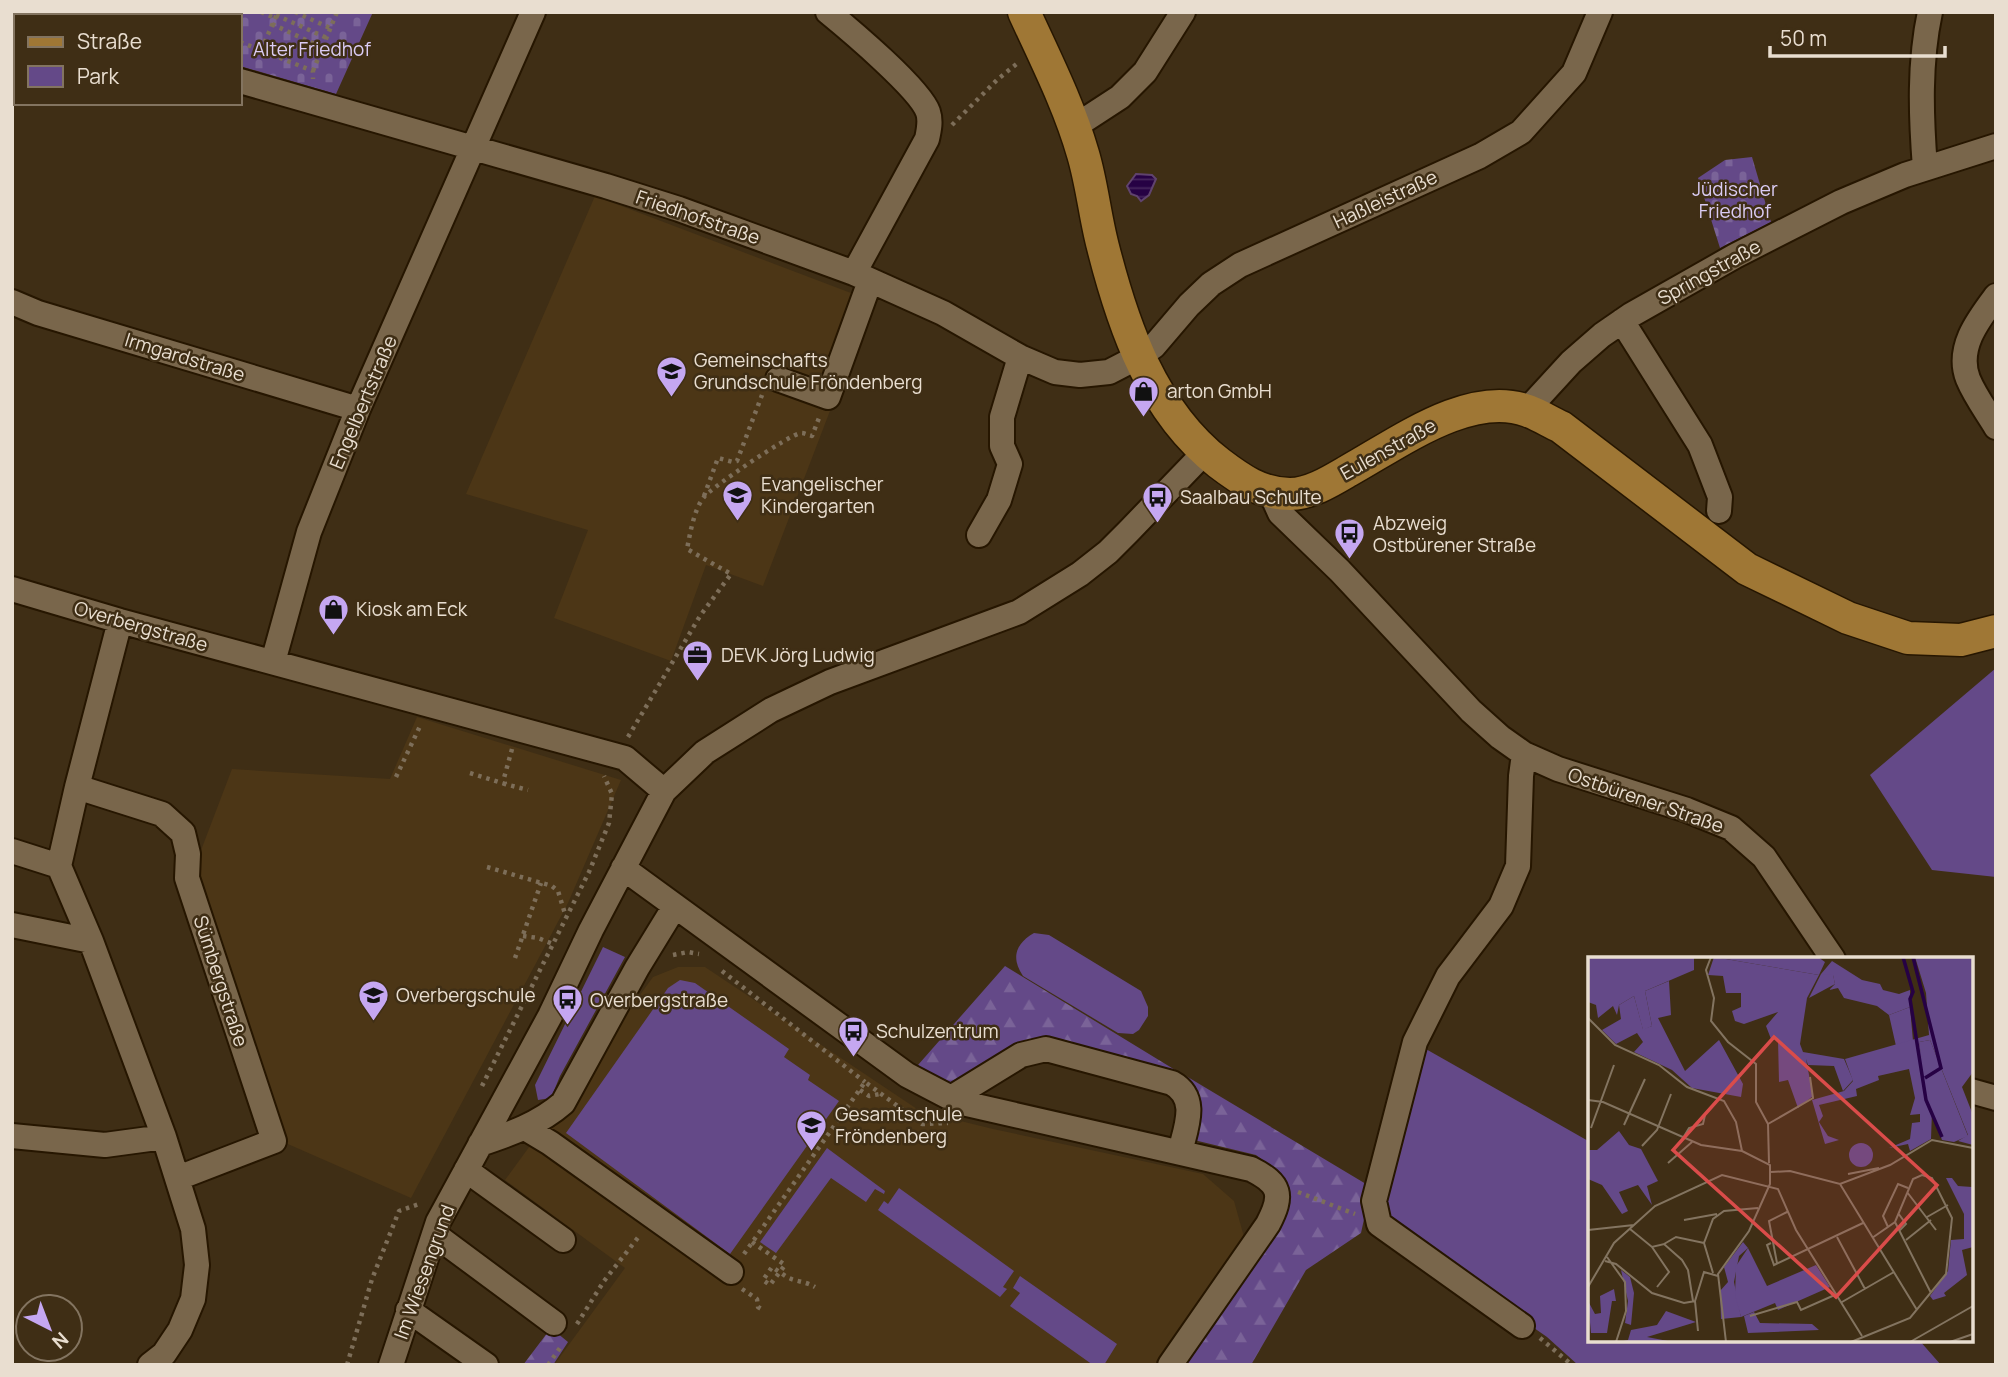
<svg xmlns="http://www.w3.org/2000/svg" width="2008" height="1377" viewBox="0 0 2008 1377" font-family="Manrope,sans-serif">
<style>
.built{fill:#4c3616}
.green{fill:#644988}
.forest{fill:url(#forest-firs)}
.cemetery{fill:url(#cemetery-stones)}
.water{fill:url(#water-rules);stroke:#60436e;stroke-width:2}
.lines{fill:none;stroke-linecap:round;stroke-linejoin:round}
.minor-casing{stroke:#261600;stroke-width:28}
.major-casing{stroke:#261600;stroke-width:35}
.path{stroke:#7d6e59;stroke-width:4.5;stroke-dasharray:3.5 5;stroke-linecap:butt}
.minor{stroke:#79664b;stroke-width:24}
.major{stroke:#9f7735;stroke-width:32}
.labels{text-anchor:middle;stroke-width:5;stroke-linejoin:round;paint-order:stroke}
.park-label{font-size:19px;fill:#dbccf4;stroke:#3f2e15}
.street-label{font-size:19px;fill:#e9ded0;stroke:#3f2e15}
.poi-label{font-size:19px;fill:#e9ded0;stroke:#3f2e15;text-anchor:start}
.inset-river{fill:none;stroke:#260144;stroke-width:3.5}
.inset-road{fill:none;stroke:#837460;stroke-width:2}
.view{fill:#da4c4a;fill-opacity:0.15;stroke:#da4c4a;stroke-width:3.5}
.inset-edge{fill:none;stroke:#e9ded0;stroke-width:3.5}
</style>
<defs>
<pattern id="forest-firs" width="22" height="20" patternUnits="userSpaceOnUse" patternTransform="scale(1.75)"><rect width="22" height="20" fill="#644988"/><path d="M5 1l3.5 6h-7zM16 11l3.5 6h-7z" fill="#7a6398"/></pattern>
<pattern id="cemetery-stones" width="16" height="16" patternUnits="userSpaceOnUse" patternTransform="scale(1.75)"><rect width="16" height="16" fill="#644988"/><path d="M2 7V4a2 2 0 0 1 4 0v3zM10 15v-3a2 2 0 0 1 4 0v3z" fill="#7a6398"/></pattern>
<pattern id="water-rules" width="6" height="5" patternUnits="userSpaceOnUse" patternTransform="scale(1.75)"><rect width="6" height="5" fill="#260144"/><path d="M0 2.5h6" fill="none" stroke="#46265e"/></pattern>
</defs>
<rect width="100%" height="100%" fill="#3f2e15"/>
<path class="built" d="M595,196L872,301L763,586L706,565L671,661L554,618L588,530L466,494Z
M417,717L621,780L568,903L411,1198L281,1141L192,874L232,769L390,779Z
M678,967H705L920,1111L993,1129L1203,1174L1234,1201L1246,1244L1161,1365H554L625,1268L505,1180L653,977Z"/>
<path class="green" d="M1996,668V877L1932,870L1870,775Z
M1034,933L1049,935L1141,991L1148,1007V1016L1139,1030L1133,1034L1118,1033L1023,976C1011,958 1015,944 1034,933Z
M603,947L625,957L560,1076L551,1098L538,1100L535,1085Z
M680,980L695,983L789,1049L784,1057L810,1075L808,1080L839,1101L730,1254L566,1133L668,988Z
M1417,1044L1590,1142V1340H1919L1941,1365H1578L1547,1337L1383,1223L1380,1188Z
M827,1148L885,1191L884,1194L875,1189L866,1202L831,1178L776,1253L760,1242Z
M899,1188L1014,1271L1003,1287L1007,1289L1000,1297L878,1210L884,1201L888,1204Z
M1020,1276L1117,1344L1104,1365H1093L1010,1306L1020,1293L1013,1288Z"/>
<path class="forest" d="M1005,966L1185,1076L1072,1045L955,1086L936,1080L918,1065Z
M1186,1076L1371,1187L1361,1233L1306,1270L1251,1365H1177L1288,1193L1275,1169L1256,1155L1194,1140C1200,1111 1204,1101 1186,1076Z
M551,1328L568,1342L553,1365H523Z"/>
<path class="cemetery" d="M114,12H373L336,94L240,66V16H112Z
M1752,157L1771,222L1720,248L1698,178L1725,160Z"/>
<path class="water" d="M1136,174L1152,175L1156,179L1149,195L1141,201L1137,196L1131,194L1127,186Z"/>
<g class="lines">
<defs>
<path id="minor" d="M828,12C850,30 920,89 928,112C931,121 929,130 927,139L854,273
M14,18L17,12
M240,81L606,186L679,209L854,273L943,313L1020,357L1055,372L1080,375L1109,372L1138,357L1154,346L1189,305L1211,284L1240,265L1480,156L1521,132L1574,73L1600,12
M1074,127L1120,97L1145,72L1183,12
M1925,168C1921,116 1919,63 1930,12
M1996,296C1978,320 1956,348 1968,379C1975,396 1987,412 1996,427
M12,302L38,313L358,409
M1622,321L1700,445L1720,497L1719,511
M778,379L828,397L870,281
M1527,410L1571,362L1602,335L1631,315L1735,256L1841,202L1905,175L1996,146
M1271,493L1280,513L1340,571L1471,711L1500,737L1524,754L1558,769L1687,810L1731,828L1764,857L1833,959
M979,535L999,500L1010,464L1002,446V417L1020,357
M12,589L120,621L625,758L664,791
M120,621L77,787L59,866L91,941L164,1137L193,1229L197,1265L193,1299L180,1330L164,1354L150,1365
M273,662L309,532L358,409L533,12
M77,787L162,814L183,833L188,854L187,878L274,1141L178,1178
M12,851L59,866
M623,868L907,1075L951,1098L967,1104L1251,1169C1281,1184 1283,1195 1268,1224L1170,1365
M12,925L91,941
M1971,1091L1996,1098
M951,1098L1021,1055L1046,1049L1172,1083C1199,1098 1186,1127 1180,1152
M525,1128L550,1143L731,1272
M12,1136L105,1145L164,1137
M480,1144C510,1134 539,1124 563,1103L637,968L675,906
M466,1170L563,1240
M434,1234L554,1323
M408,1310L486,1365
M1522,1326L1379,1224L1374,1201L1415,1042L1448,976L1501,906L1518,866L1521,776L1524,754
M391,1365L438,1222L550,1016L591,930L664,791L705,752L771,710L830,682L1019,612L1080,574L1108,552L1128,532L1205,452"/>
<path id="major" d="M1024,12C1045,58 1069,105 1083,154C1092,184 1095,217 1103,247C1123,326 1152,411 1219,463C1240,479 1261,494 1290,494C1310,494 1331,481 1348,471C1397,444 1470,389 1528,411C1539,415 1550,422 1561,427L1747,569L1848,618L1908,638L1961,640L1996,631"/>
</defs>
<use href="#minor" class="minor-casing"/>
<use href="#major" class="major-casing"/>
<path class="path" d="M181,12L189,16
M261,12L275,18
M295,12L330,28
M276,15L327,38
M201,16L203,12
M239,16L240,12
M272,24L323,48
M240,42L313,71V79
M261,50L278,12
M313,71L337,12
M952,125L998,79L1019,62
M704,496L718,458L733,462L737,461L762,395
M628,737L700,616L731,574L687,549C690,534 694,509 704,497C712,487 790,434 801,433C805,433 808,435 812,436L819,418
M512,749L504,778L505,784L528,790
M470,773L505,784
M396,777L421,724
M487,867L552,886L558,891L566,917
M523,936L538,938L553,944
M673,955L688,952L699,954
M515,958L541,883
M722,971L865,1082
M482,1086L589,872L609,823L612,794L604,776
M860,1090L869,1096L880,1094
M1298,1192L1355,1214
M752,1242L785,1265L770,1285L763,1280L772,1267C777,1270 782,1274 787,1277C796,1282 805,1281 815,1287
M744,1254L865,1082L922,1124L948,1123
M742,1289L757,1299L758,1307L763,1310
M577,1324L604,1281L640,1235
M1540,1338L1572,1365
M347,1365L372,1279L399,1211L419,1204
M548,1365L562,1345"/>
<use href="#minor" class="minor"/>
<use href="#major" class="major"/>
</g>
<defs>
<symbol id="school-pin" viewBox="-11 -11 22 30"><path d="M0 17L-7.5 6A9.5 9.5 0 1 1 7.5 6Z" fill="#c5a7f1" stroke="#3f2e15"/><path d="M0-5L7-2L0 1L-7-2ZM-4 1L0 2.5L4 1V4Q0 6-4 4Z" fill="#111"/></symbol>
<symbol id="shop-pin" viewBox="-11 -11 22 30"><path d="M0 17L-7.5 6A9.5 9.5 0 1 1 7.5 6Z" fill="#c5a7f1" stroke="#3f2e15"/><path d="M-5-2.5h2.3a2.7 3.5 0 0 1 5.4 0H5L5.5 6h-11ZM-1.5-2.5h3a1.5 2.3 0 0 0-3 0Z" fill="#111"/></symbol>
<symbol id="bus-pin" viewBox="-11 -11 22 30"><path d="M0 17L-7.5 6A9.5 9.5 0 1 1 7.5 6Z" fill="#c5a7f1" stroke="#3f2e15"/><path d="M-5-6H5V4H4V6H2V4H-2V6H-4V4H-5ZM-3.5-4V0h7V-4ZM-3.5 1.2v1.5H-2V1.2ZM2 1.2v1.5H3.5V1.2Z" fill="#111"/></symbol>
<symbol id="office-pin" viewBox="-11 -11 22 30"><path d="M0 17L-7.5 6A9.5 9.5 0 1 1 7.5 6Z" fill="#c5a7f1" stroke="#3f2e15"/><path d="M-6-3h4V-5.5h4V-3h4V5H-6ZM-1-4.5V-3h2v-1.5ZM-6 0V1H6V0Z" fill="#111"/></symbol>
</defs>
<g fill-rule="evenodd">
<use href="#school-pin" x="654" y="354" width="35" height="47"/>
<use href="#shop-pin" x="1126" y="374" width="35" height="47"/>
<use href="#school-pin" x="720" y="478" width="35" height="47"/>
<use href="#bus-pin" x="1140" y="480" width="35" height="47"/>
<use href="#bus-pin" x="1332" y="516" width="35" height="47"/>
<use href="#shop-pin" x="316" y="592" width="35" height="47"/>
<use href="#office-pin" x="680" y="638" width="35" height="47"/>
<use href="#school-pin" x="356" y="978" width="35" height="47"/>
<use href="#bus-pin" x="550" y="982" width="35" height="47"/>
<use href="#bus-pin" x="836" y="1014" width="35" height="47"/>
<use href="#school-pin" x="794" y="1108" width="35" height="47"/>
</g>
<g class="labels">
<g class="park-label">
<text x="312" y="56">Alter Friedhof</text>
<text x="1735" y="196">Jüdischer<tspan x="1735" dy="22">Friedhof</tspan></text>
</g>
<g class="street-label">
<text transform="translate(1385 199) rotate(-25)" y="7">Haßleistraße</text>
<text transform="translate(698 217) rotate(19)" y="7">Friedhofstraße</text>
<text transform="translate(1709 272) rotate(-29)" y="7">Springstraße</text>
<text transform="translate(185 357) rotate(17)" y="7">Irmgardstraße</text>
<text transform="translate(363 402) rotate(-67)" y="7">Engelbertstraße</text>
<text transform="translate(1388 449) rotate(-29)" y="7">Eulenstraße</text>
<text transform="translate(141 626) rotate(16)" y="7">Overbergstraße</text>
<text transform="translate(1646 800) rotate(19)" y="7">Ostbürener Straße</text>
<text transform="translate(221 981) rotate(72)" y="7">Sümbergstraße</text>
<text transform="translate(424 1272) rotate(-70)" y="7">Im Wiesengrund</text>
</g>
<g class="poi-label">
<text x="694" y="367">Gemeinschafts<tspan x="694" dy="22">Grundschule Fröndenberg</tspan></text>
<text x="1167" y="398">arton GmbH</text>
<text x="761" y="491">Evangelischer<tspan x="761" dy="22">Kindergarten</tspan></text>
<text x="1180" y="504">Saalbau Schulte</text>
<text x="1373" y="530">Abzweig<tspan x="1373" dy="22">Ostbürener Straße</tspan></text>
<text x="356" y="616">Kiosk am Eck</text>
<text x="721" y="662">DEVK Jörg Ludwig</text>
<text x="396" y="1002">Overbergschule</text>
<text x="590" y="1007">Overbergstraße</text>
<text x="876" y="1038">Schulzentrum</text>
<text x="835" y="1121">Gesamtschule<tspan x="835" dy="22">Fröndenberg</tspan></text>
</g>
</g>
<g transform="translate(1588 957)">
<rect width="385" height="385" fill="#3f2e15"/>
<path d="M126,0L231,18L219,41L212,87L215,95L256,102L265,123L255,134L246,109L220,108L218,102L225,139L210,151L200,123L191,125L190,83L183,82L178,69L190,55L156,67L147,64L144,54L153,50V36H138L135,19L120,18ZM233,17H245L247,27L221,41ZM81,24L83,58L70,61L97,114L131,83L155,127L153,140L104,131L84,113L46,95L55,85L49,76L28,87L14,73L33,62L31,48L46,39L55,72L64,69L57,34ZM322,50L325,84L308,89L301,58ZM342,83L380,179L366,185L354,183L340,145L331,85ZM261 198a12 12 0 1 1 24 0a12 12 0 1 1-24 0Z" fill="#644988"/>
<path d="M0,0H106V13L57,34L64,69L55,73L46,39L31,48L29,58L25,49L10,61L8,48L0,45ZM126,0H230L237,5L231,18ZM327,0H385V115L374,130L385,158V188L370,184L380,178L342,83L331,85L344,154L343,182L322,194L320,187L301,191L322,182L324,166L332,165V157L322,158L327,141L321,112L290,119L291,123L268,132L269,139L231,148L235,159L231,165L240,179L251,183L237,187L224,143L256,134L265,124L257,102L341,78L338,36ZM244,4L274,23L292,27L295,33L311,37L322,33V50L301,58L289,49L256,41L250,31L241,33L247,27L245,18L233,17ZM31,174L41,188L53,192L70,224L59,229L64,248L50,228L31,235L40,254L34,257L14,228L0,222V193H9ZM358,221H364L370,229L384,230L385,290L374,293L379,318L356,336L358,339L345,343L342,339L360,314L363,283L376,282V257ZM155,285L160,291L151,299L146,325L153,360L133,362L132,334L140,325L136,310ZM33,313L42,320L46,336L43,368L37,366L40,344ZM26,332L28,344H24L19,376H3L0,344L7,357L13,356L12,339ZM78,354L108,365L59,380L85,385H31L40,383L43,373L69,368ZM166,355L172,366L224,367L231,373L160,376L156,359Z" fill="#644988"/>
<path d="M160,291L179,329L228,308L242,330L190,353L187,346L153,360L147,338L148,309Z" fill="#644988"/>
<path class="inset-river" d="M315,0L325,35L322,42L338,143L354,180M325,0L353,111L337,121"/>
<path class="inset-road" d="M123,0L118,13L126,41L123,64L140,85L168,107V145L180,167L181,206M0,61L27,88L71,108L99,130L136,144L148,165L154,194L182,208V227L161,274L130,317L138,385M0,143L15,145L113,188L154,194M180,167L225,141L222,120M36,168L57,122M3,171L26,108M95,181L101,171L115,167L117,158M54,189L69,173L83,137M80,206L104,185M183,215L202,214L252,227L302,208L344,183L385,191M260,217L291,211M252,227L329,353M319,235L348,273M310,256L318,267L312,273M339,260L360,248M96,263L129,257M307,265L343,336M300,270L295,259L310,227L320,231M42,272L64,290L76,287L94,303L100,313L105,344M0,273L46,268M249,280L277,332M318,283L343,263M183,286L179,288L186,308L275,266M76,287L88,280L116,286M64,290L81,315L69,330M19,300L37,325L38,354L28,385M17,304L28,307L64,336L96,346L107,344L116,315L130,319M189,306L181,264L199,255M125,316L116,286L125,262L136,254L170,251M0,330L26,286L67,249L134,218L190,232L208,273L274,379M107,344L110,374M254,345L306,315M162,359L209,345L213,353L249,337M263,385L322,361L358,317L364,261L344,221L334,218L325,222L307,265L284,281M322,385L385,349M362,385L385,377"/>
<path class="view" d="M186,80L349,228L248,340L85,193Z"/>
<rect width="385" height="385" class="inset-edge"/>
</g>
<rect width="2008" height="1377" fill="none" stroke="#e9ded0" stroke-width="28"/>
<rect x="14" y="14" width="228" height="91" fill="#3f2e15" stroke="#837460" stroke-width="2"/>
<rect x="28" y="37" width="35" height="10" fill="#9f7735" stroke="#837460" stroke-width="2"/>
<text x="77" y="49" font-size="21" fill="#e9ded0">Straße</text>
<rect x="28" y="66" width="35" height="21" fill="#644988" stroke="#837460" stroke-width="2"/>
<text x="77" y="84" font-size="21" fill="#e9ded0">Park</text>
<g transform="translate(49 1328) rotate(138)"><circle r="33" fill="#3f2e15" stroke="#837460" stroke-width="2"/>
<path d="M0-5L12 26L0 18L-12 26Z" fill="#c5a7f1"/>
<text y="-10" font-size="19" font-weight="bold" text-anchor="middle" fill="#e9ded0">N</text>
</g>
<path d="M1770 46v10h175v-10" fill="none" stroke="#e9ded0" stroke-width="3.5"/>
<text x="1780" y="46" font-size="21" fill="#e9ded0" stroke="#3f2e15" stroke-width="5" paint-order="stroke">50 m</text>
</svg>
